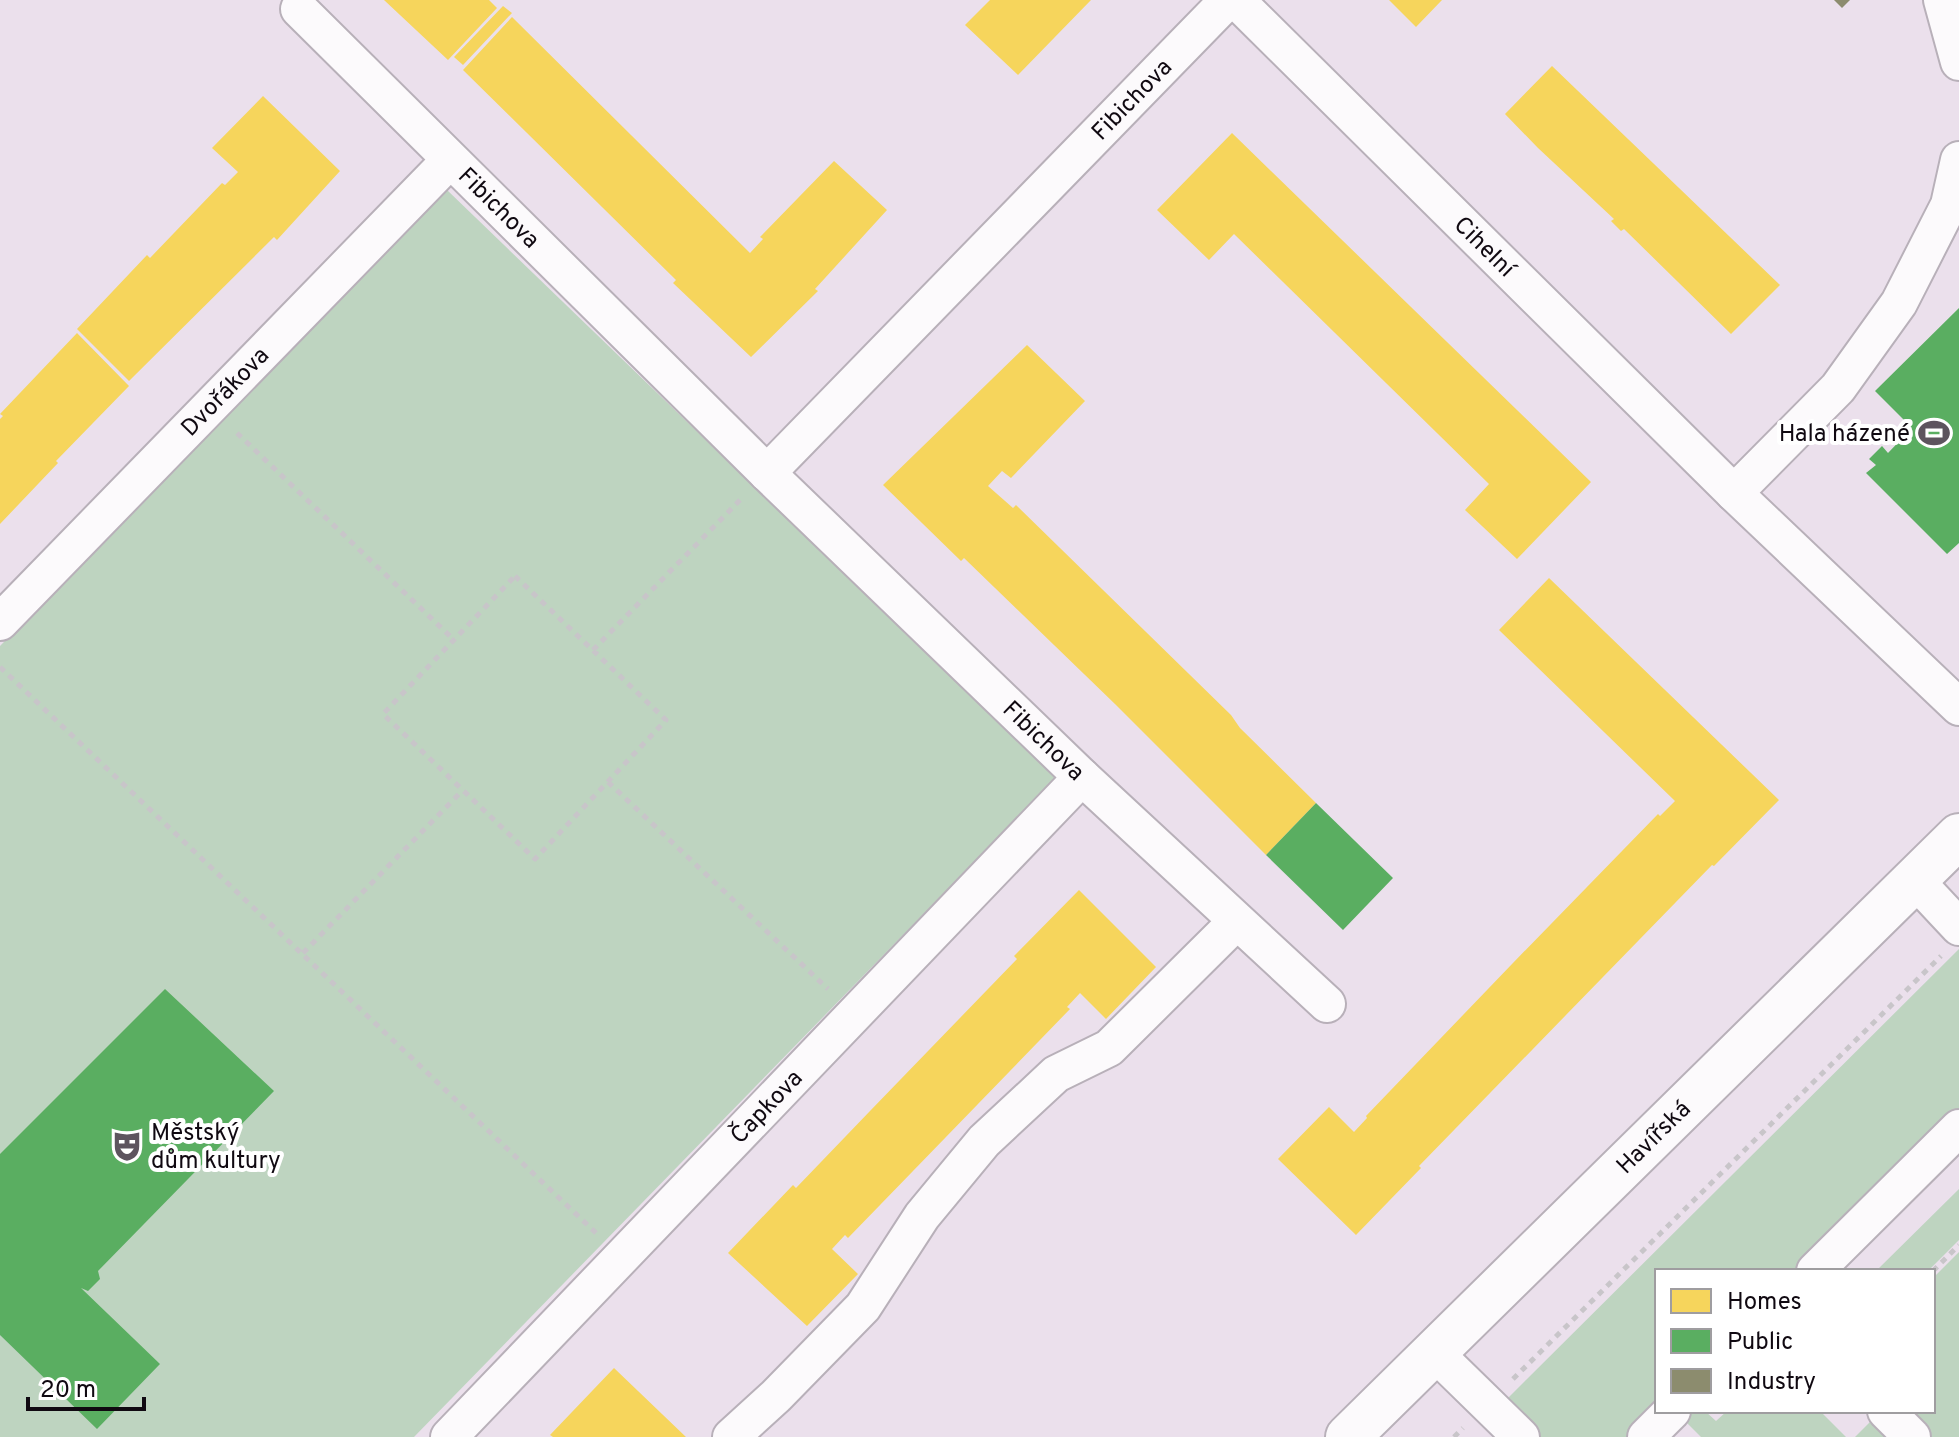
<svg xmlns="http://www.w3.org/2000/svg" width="1959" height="1437" viewBox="0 0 1959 1437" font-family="Overpass,sans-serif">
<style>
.green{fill:#bed4c0}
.homes{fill:#f6d55c}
.public{fill:#5aae61}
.industry{fill:#8c8c6e}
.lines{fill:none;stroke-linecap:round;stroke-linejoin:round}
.minor-casing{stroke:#b8b0b9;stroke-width:40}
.tertiary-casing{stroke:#b8b0b9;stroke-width:48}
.path{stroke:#c8c5c9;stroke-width:5;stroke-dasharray:6 6;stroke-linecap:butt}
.minor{stroke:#fcfafc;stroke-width:36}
.tertiary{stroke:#fcfafc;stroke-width:44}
.labels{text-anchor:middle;stroke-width:8;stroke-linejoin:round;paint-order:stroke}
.street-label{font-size:24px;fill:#100911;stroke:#fff}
.poi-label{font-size:24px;fill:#100911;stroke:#fff;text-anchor:end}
</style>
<rect width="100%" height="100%" fill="#ebe0ec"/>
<path class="green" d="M447,190L1056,778L414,1437H0V646Z
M1959,949V1113L1800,1271H1657V1411L1633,1437H1538L1504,1402Z
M1959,1189V1240L1928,1271H1876Z
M1959,1252V1437H1926L1901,1411H1933V1278Z
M1687,1411H1705L1716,1421L1727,1411H1820L1846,1437H1701L1681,1417Z
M1873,1419L1889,1437H1855Z"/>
<path class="homes" d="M384,0H489L497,8L448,60Z
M990,0H1091L1018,75L965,25Z
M1389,0H1442L1416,27Z
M503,6L512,13L463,65L454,57Z
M512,17L750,253L763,239L760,237L834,161L887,210L815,289L818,291L751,357L673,283L676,280L463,70Z
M1552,66L1780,285L1731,334L1624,229L1621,231L1611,221L1614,219L1538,148L1505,114Z
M263,96L340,171L277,240L274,237L129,381L77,329L147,255L150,258L222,183L225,185L238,172L212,148Z
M1232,133L1591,482L1517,559L1465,510L1489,484L1234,234L1209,260L1157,210Z
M77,333L129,386L56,461L58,463L0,524V419L3,416L0,414Z
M1027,345L1085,401L1011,478L1002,471L988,486L1013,508L1016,505L1231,715L1240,728L1316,803L1266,855L1115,704L964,558L961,561L883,485Z
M1549,578L1779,800L1714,866L1712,865L1419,1166L1421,1168L1356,1235L1278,1159L1329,1107L1354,1132L1367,1118L1366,1116L1512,964L1658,814L1660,816L1675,801L1499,630Z
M1079,890L1156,967L1106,1019L1080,993L1067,1007L1070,1009L848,1238L845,1235L832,1249L858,1274L807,1326L728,1253L793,1185L796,1188L870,1111L1017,959L1014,956Z
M614,1368L686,1437H553L550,1435Z"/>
<path class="public" d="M1959,308V543L1947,554L1866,473L1876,465L1869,459L1882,446L1888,453L1912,428L1875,391Z
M1316,803L1393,878L1343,930L1266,855Z
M165,989L274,1091L98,1271L100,1279L88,1291L81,1288L160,1364L97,1429L0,1335V1154Z"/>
<path class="industry" d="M1834,0H1850L1842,8Z"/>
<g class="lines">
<defs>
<g id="minor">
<path id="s1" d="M1236,0L1734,493L1959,707"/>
<path d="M1942,0L1959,62"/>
<path id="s2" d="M299,9L767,473L1082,777L1327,1004"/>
<path id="s3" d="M767,473L1228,0"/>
<path d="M1734,493L1838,388L1899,303L1949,205L1959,160"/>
<path id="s4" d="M0,622L450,160"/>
<path d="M1915,880L1959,927"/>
<path d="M1815,1271L1959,1128"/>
<path d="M1434,1352L1521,1437"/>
<path d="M1886,1411L1912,1437"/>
<path id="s5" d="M449,1437L1082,777"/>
<path d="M731,1437L776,1396L863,1307L922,1216L984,1141L1056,1074L1109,1048L1236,922"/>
<path d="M1646,1437L1672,1411"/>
</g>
<g id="tertiary">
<path id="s6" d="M1348,1437L1959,836"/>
</g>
</defs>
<use href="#minor" class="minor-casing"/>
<use href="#tertiary" class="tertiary-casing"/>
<path class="path" d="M237,433L453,639
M515,576L666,720L535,859L383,714Z
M593,650L741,499
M0,667L596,1233
M608,782L828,989
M303,953L462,791
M1933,1271L1959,1245
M1513,1379L1941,956
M1454,1437L1463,1428"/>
<use href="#minor" class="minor"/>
<use href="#tertiary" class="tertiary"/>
</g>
<defs>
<symbol id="stadium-bare" viewBox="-9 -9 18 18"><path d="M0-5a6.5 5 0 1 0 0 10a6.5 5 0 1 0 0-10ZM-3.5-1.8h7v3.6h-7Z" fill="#5d545e" stroke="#fff" stroke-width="2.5" paint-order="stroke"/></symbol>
<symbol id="theatre-bare" viewBox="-9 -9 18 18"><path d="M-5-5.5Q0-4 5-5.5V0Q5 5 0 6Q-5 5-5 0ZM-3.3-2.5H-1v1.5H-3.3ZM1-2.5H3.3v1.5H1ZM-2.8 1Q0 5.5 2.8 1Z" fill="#5d545e" stroke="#fff" stroke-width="2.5" paint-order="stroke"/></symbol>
</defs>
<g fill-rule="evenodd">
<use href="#stadium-bare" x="1912" y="411" width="44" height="44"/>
<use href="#theatre-bare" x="105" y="1124" width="44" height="44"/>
</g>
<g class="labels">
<g class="street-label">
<text dy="8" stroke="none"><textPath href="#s3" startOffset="522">Fibichova</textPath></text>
<text dy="8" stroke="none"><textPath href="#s2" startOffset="282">Fibichova</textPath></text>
<text dy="8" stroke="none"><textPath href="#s1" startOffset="350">Cihelní</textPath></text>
<text dy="8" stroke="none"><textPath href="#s4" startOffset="322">Dvořákova</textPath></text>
<text dy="8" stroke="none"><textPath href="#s2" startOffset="1044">Fibichova</textPath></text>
<text dy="8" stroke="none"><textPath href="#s5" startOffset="458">Čapkova</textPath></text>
<text dy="8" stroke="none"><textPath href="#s6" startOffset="428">Havířská</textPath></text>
</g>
<g class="poi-label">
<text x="1910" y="441">Hala házené</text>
<text x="151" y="1140" text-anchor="start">Městský<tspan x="151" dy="28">dům kultury</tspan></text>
</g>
</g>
<rect x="1655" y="1269" width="280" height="144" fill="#ffffff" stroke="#9f9da0" stroke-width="2"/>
<rect x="1671" y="1289" width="40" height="24" fill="#f6d55c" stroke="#9f9da0" stroke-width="2"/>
<text x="1727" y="1309" font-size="24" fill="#100911">Homes</text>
<rect x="1671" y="1329" width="40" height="24" fill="#5aae61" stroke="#9f9da0" stroke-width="2"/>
<text x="1727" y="1349" font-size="24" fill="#100911">Public</text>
<rect x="1671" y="1369" width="40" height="24" fill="#8c8c6e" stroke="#9f9da0" stroke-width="2"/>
<text x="1727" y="1389" font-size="24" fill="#100911">Industry</text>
<path d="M28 1397v12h116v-12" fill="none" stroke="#100911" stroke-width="4"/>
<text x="40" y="1397" font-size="24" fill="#100911" stroke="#ffffff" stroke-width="6" paint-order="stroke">20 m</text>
</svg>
